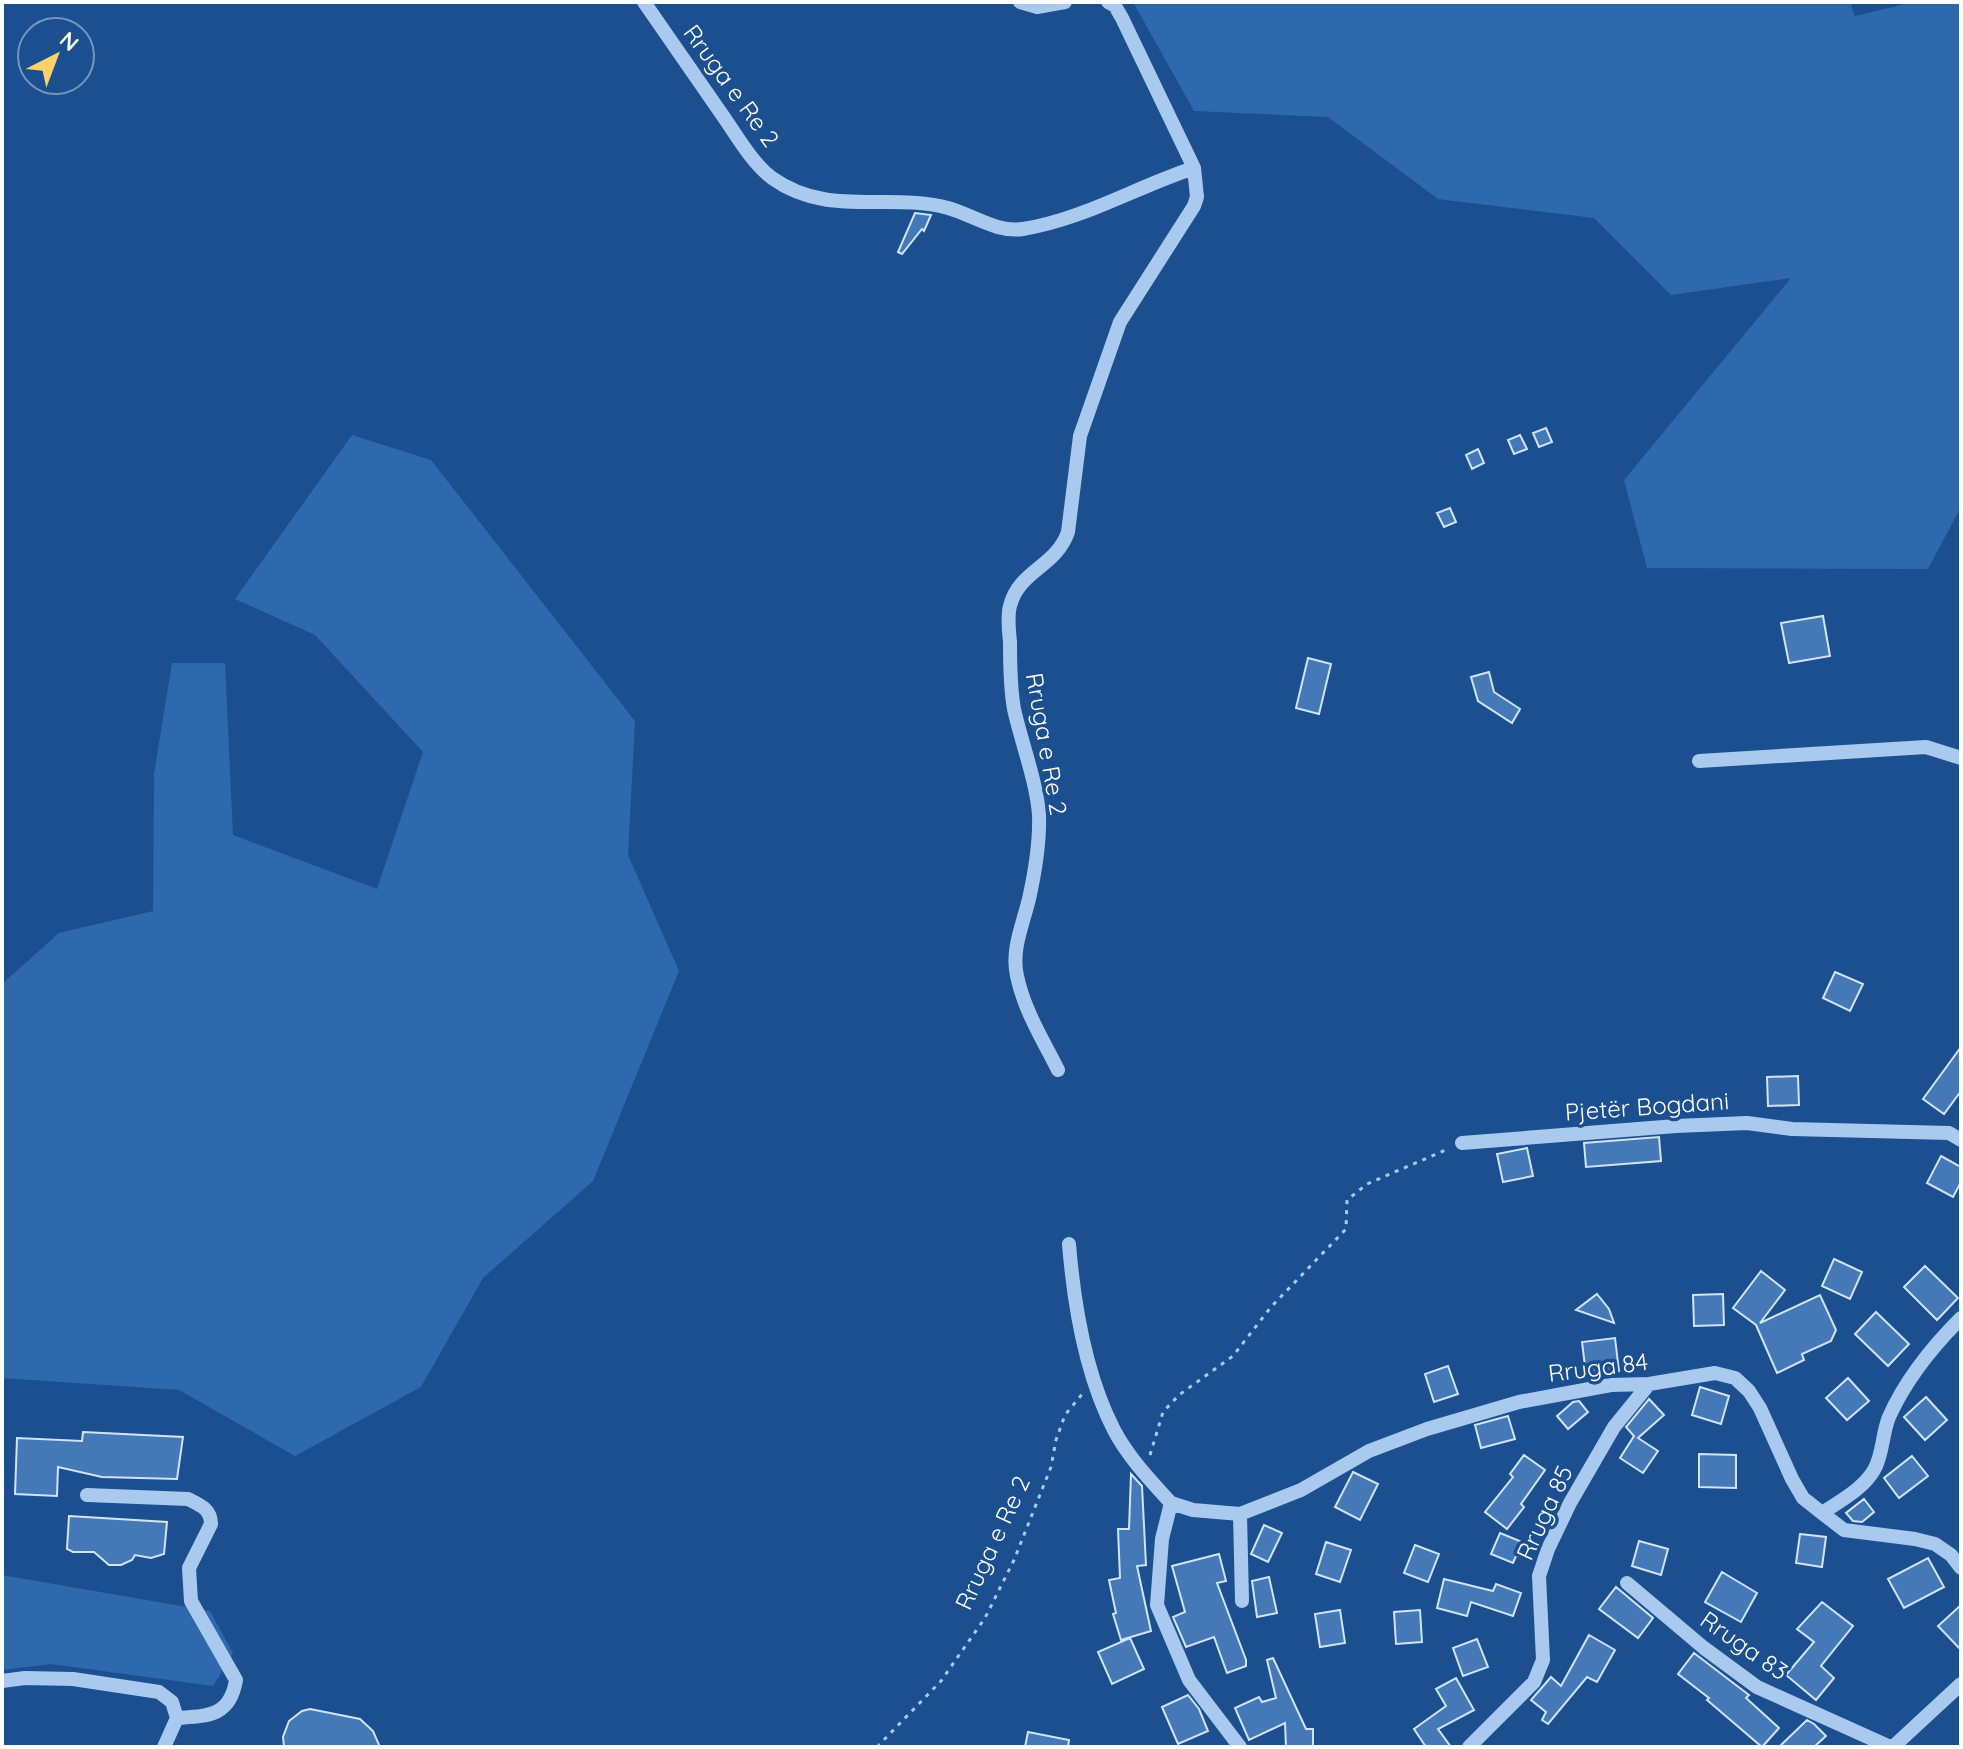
<svg xmlns="http://www.w3.org/2000/svg" width="1963" height="1749" viewBox="0 0 1963 1749" font-family="Quicksand,sans-serif">
<style>
.green{fill:#2e69ad}
.building{fill:#4478b7;stroke:#cfe3fa;stroke-width:2}
.lines{fill:none;stroke-linecap:round;stroke-linejoin:round}
.path{stroke:#a9c9ee;stroke-width:3;stroke-dasharray:4 6;stroke-linecap:butt}
.minor{stroke:#a9c9ee;stroke-width:14}
.labels{text-anchor:middle;stroke-width:7;stroke-linejoin:round;paint-order:stroke}
.street-label{font-size:24px;fill:#fff;stroke:#1b4f8f}
</style>
<rect width="100%" height="100%" fill="#1b4f8f"/>
<path class="green" d="M1133,2H1850L1855,16L1914,2H1961V507L1928,569L1647,568L1624,480L1791,278L1671,295L1594,218L1438,199L1328,117L1194,111Z
M352,435L431,460L635,721L628,855L679,971L593,1181L483,1278L421,1387L295,1456L179,1390L2,1378V984L59,933L153,911L154,774L172,663H225L233,835L377,889L423,752L315,635L235,599Z
M2,1575L210,1611L233,1653L213,1686L51,1664L2,1670Z"/>
<path class="building" d="M915,213L931,215L924,231L922,229L902,254L898,252Z
M1546,428L1552,442L1539,447L1533,433Z
M1520,435L1527,449L1514,454L1508,440Z
M1478,449L1484,463L1472,469L1466,455Z
M1450,508L1456,522L1444,527L1437,513Z
M1823,616L1830,656L1789,663L1781,623Z
M1308,658L1331,664L1319,714L1296,708Z
M1489,672L1494,692L1520,709L1512,723L1478,701L1471,677Z
M1835,972L1863,984L1850,1011L1823,998Z
M1961,1047V1091L1944,1114L1923,1099Z
M1798,1076L1799,1105L1768,1106L1767,1077Z
M1659,1137L1661,1161L1586,1167L1584,1143Z
M1527,1148L1533,1176L1503,1182L1497,1154Z
M1941,1156L1961,1167V1182L1953,1197L1927,1183Z
M1834,1259L1862,1272L1850,1299L1822,1286Z
M1925,1266L1958,1298L1937,1320L1904,1287Z
M1761,1271L1785,1290L1760,1323L1820,1295L1836,1330L1831,1341L1802,1354L1804,1360L1777,1373L1756,1325L1733,1308Z
M1597,1294L1609,1309L1614,1323L1576,1310Z
M1723,1294L1724,1325L1694,1326L1693,1295Z
M1876,1312L1909,1344L1888,1366L1855,1334Z
M1615,1338L1619,1371L1586,1374L1582,1342Z
M1448,1366L1458,1394L1434,1402L1425,1374Z
M1848,1378L1869,1401L1847,1420L1826,1398Z
M1700,1387L1729,1396L1721,1424L1692,1415Z
M1926,1397L1947,1420L1925,1440L1904,1417Z
M1649,1399L1664,1415L1638,1438L1658,1451L1643,1473L1620,1458L1634,1436L1626,1427Z
M1579,1401L1588,1412L1568,1429L1557,1416L1573,1402Z
M1508,1416L1515,1439L1481,1448L1475,1425Z
M83,1432L183,1437L177,1479L102,1477L58,1467L57,1496L15,1494L17,1438L82,1441Z
M1699,1454L1736,1455V1488L1699,1487Z
M1524,1455L1545,1470L1521,1504L1524,1507L1507,1529L1485,1512L1513,1477L1510,1474Z
M1912,1456L1928,1476L1899,1498L1884,1478Z
M1353,1472L1378,1484L1360,1520L1335,1507Z
M1131,1474L1142,1486L1146,1565L1137,1566L1151,1631L1121,1640L1113,1614L1116,1613L1109,1580L1120,1578L1118,1529H1129Z
M1864,1499L1874,1512L1862,1522L1853,1521L1846,1513Z
M69,1516L167,1522L164,1554L151,1558L135,1555L132,1560L121,1565H109L94,1552H73L67,1549Z
M1264,1525L1282,1533L1268,1562L1251,1554Z
M1500,1533L1522,1542L1513,1563L1491,1554Z
M1800,1534L1826,1537L1822,1567L1796,1563Z
M1639,1541L1668,1549L1661,1575L1632,1566Z
M1326,1542L1351,1550L1340,1582L1316,1574Z
M1415,1545L1439,1554L1428,1582L1404,1573Z
M1219,1554L1226,1581L1217,1583L1246,1660V1666L1227,1673L1214,1637L1186,1647L1173,1617L1185,1612L1172,1566Z
M1928,1558L1944,1587L1904,1608L1888,1579Z
M1722,1572L1757,1593L1741,1622L1705,1602Z
M1269,1577L1277,1613L1257,1617L1252,1581Z
M1444,1579L1493,1591L1496,1584L1521,1593L1513,1616L1471,1602L1467,1616L1437,1608Z
M1616,1587L1653,1618L1638,1638L1599,1609Z
M1822,1602L1853,1626L1821,1666L1834,1678L1816,1700L1786,1675L1814,1642L1797,1629Z
M1961,1605V1650L1938,1626Z
M1340,1610L1345,1643L1320,1647L1315,1614Z
M1420,1610L1422,1642L1396,1644L1394,1612Z
M1589,1635L1615,1650L1597,1682L1587,1677L1548,1724L1542,1720L1546,1712L1531,1700L1551,1677L1561,1686Z
M1130,1638L1144,1669L1112,1684L1098,1652Z
M1477,1639L1488,1667L1463,1676L1453,1648Z
M1694,1653L1749,1695L1746,1698L1779,1728L1762,1747L1707,1700L1709,1698L1678,1674Z
M1273,1658L1306,1729H1313V1747H1286L1285,1723L1249,1740L1235,1708L1259,1697L1262,1702L1276,1698L1267,1660Z
M1456,1678L1474,1710L1438,1729L1451,1747H1426L1414,1729L1446,1706L1436,1689Z
M1188,1695L1199,1709L1208,1731L1178,1744L1162,1707Z
M310,1709L360,1719L373,1731L380,1747H284L283,1737L289,1721L302,1711Z
M1807,1720L1814,1724L1826,1736L1814,1747H1779Z
M1028,1732L1069,1740L1068,1747H1025Z"/>
<g class="lines">
<path class="path" d="M1150,1455L1163,1412L1179,1395L1233,1356L1271,1307L1346,1229L1347,1200L1367,1184L1448,1149
M877,1747L941,1681L985,1618L1014,1560L1051,1467L1056,1440L1065,1415L1083,1393"/>
<path class="minor" d="M644,2C670,40 697,78 723,116C737,136 752,163 772,178C828,218 888,192 948,208C973,215 997,233 1023,229C1084,219 1136,187 1194,168
M1020,2L1037,7L1065,2
M1699,761L1926,747L1961,758
M1058,1070C1043,1040 1024,1010 1017,976C1011,950 1023,924 1029,899C1035,872 1040,842 1039,815C1037,783 1021,741 1014,709C1010,687 1010,664 1010,642C1009,631 1007,617 1010,606C1019,570 1056,567 1068,532L1080,436L1120,322L1194,206L1197,197L1194,168L1122,18L1115,6L1108,2
M1462,1143L1676,1126L1747,1123L1792,1129L1949,1133L1961,1140
M1069,1244C1074,1306 1085,1374 1114,1430C1128,1457 1151,1481 1171,1503
M87,1495L188,1499C200,1505 211,1509 211,1524L189,1568L191,1601L236,1680C230,1717 207,1716 177,1718
M1171,1503L1193,1510L1240,1514L1301,1490L1369,1451L1427,1429L1519,1402L1611,1385L1649,1384L1715,1373L1735,1378L1749,1391L1760,1408L1792,1479L1803,1498L1822,1513L1844,1530L1915,1539L1935,1544L1951,1555L1961,1568
M1171,1503L1162,1539L1157,1605L1189,1680L1240,1747
M1822,1513C1840,1501 1863,1489 1874,1470C1883,1455 1882,1434 1889,1417C1905,1381 1933,1346 1961,1318
M1240,1514L1242,1601
M1627,1583L1704,1648L1757,1687L1890,1747
M2,1681L25,1678L73,1679L159,1692L172,1702L177,1718L164,1747
M1469,1747L1534,1682L1543,1660L1539,1576L1548,1549L1570,1503L1614,1427L1649,1384
M1893,1747L1961,1684"/>
</g>
<g class="labels">
<g class="street-label">
<text transform="translate(731 86) rotate(54)" y="8">Rruga e Re 2</text>
<text transform="translate(1046 744) rotate(80)" y="8">Rruga e Re 2</text>
<text transform="translate(1647 1107) rotate(-4)" y="8">Pjetër Bogdani</text>
<text transform="translate(1598 1368) rotate(-7)" y="8">Rruga 84</text>
<text transform="translate(1545 1513) rotate(-65)" y="8">Rruga 85</text>
<text transform="translate(993 1543) rotate(-65)" y="8">Rruga e Re 2</text>
<text transform="translate(1744 1646) rotate(35)" y="8">Rruga 83</text>
</g>
</g>
<rect width="1963" height="1749" fill="none" stroke="#ffffff" stroke-width="8"/>
<g transform="translate(56 56) rotate(42)"><circle r="38" fill="#1b4f8f" stroke="#7695bc" stroke-width="2"/>
<path d="M0-6L14 30L0 20L-14 30Z" fill="#ffd166"/>
<text y="-12" font-size="22" font-weight="bold" text-anchor="middle" fill="#ffffff">N</text>
</g>
</svg>
